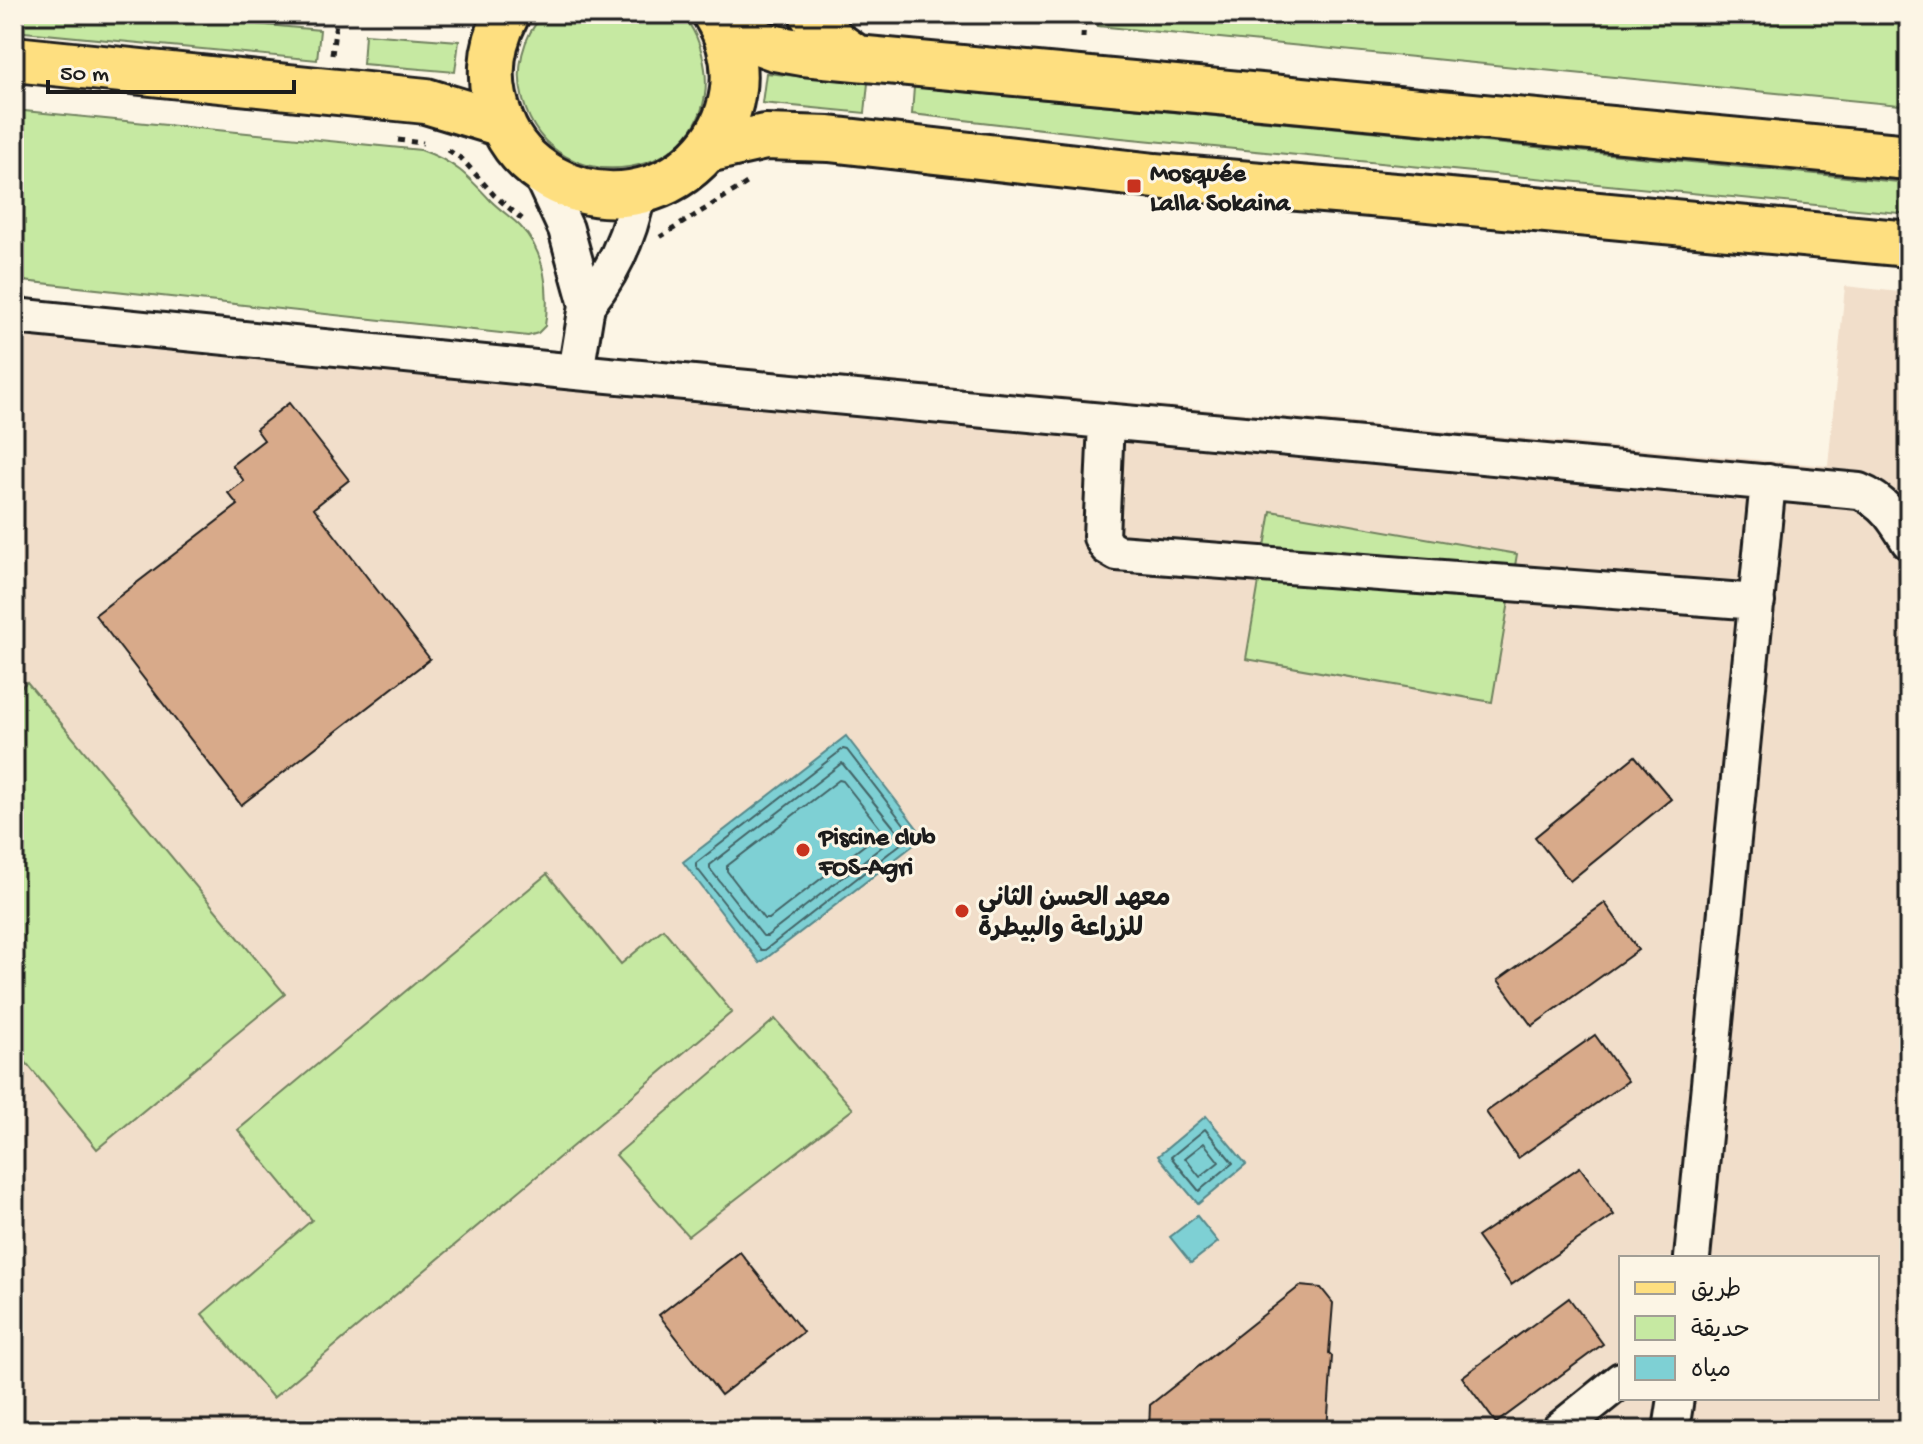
<svg xmlns="http://www.w3.org/2000/svg" width="1923" height="1444" viewBox="0 0 1923 1444" font-family="'Gochi Hand','Playpen Sans Arabic',sans-serif">
<style>
.built{fill:#f1deca;fill-rule:evenodd}
.green{fill:#c6e9a2;stroke:#71825f;stroke-width:2}
.water{fill:#7ed0d4;stroke:#57888a;stroke-width:2}
.lines{fill:none;stroke-linecap:round;stroke-linejoin:round}
.shore{stroke:#436466;stroke-width:2}
.building{fill:#d8aa8a;stroke:#1c1c1c;stroke-width:2}
.minor-casing{stroke:#1c1c1c;stroke-width:40}
.major-casing{stroke:#1c1c1c;stroke-width:50}
.path{stroke:#1c1c1c;stroke-width:5;stroke-dasharray:6 6;stroke-linecap:butt}
.minor{stroke:#fcf5e5;stroke-width:34}
.major{stroke:#fedf80;stroke-width:44}
.poi-dot{fill:#c8321e;stroke:#fcf5e5;stroke-width:3}
.labels{text-anchor:middle;stroke-width:6;stroke-linejoin:round;paint-order:stroke}
.poi-label{font-size:26px;font-weight:bold;fill:#1c1c1c;stroke:#fcf5e5;text-anchor:start}
</style>
<rect width="100%" height="100%" fill="#fcf5e5"/>
<filter id="ink" filterUnits="userSpaceOnUse"><feTurbulence type="fractalNoise" baseFrequency=".0125" numOctaves="2"/><feDisplacementMap in="SourceGraphic" scale="16" xChannelSelector="R" yChannelSelector="G"/><feConvolveMatrix kernelMatrix="1 2 1 2 8 2 1 2 1" color-interpolation-filters="sRGB"/></filter>
<g filter="url(#ink)">
<path class="built" d="M1845,286L1909,293V1430H14V335L610,355L1828,466ZM1621,1258H1877V1398H1621Z"/>
<path class="green" d="M14,14H151L320,30L317,60L14,31Z
M544,14H681C696,29 702,48 705,69C719,179 553,209 523,100C515,70 522,36 544,14Z
M976,14H1071L1070,23Z
M1098,14H1909V106L1098,26Z
M365,34L459,41L455,72L363,64Z
M766,73L868,83L865,113L762,103Z
M914,87L1909,183V214L1111,137L912,114Z
M14,110L421,150C455,162 467,175 491,201C500,210 511,217 520,226C545,251 550,292 545,326L538,333L528,336L14,280Z
M1271,511L1517,554L1492,702L1246,659Z
M27,682L285,994L97,1149L14,1048V693Z
M547,874L621,964L663,929L732,1012L273,1398L202,1314L312,1220L238,1130Z
M775,1019L853,1109L688,1236L616,1155Z"/>
<path class="water" d="M846,736L924,837L760,963L683,862Z
M1206,1116L1246,1164L1198,1204L1158,1156Z
M1197,1216L1218,1242L1191,1263L1170,1237Z"/>
<g class="lines">
<path class="shore" d="M843,749L847,750L910,832L911,836L765,950H761L696,867V863Z
M842,763L896,830L897,835L767,936H763L710,869V865Z
M839,780L843,781L880,828V833L769,919H764L727,871V866Z
M1205,1129L1233,1163L1199,1191L1171,1157Z
M1204,1143L1219,1162L1200,1177L1185,1158Z"/>
</g>
<path class="building" d="M289,403L349,480L314,508L430,659L241,805L95,615L238,505L228,493L244,481L232,465L264,440L256,429Z
M1635,756L1671,799L1570,881L1535,837Z
M1605,903L1638,950L1532,1026L1498,980Z
M1595,1035L1628,1081L1518,1158L1486,1112Z
M1580,1167L1614,1215L1511,1285L1477,1237Z
M740,1252L803,1332L721,1395L659,1315Z
M1300,1286L1321,1288L1333,1303L1329,1353L1332,1356L1327,1430H1149L1150,1405Z
M1569,1298L1603,1344L1496,1423L1462,1377Z"/>
<g class="lines">
<defs>
<path id="minor" d="M539,171L566,229L587,305L576,372
M587,305C614,271 630,235 638,193
M14,316L576,372L1859,491C1884,501 1895,519 1909,542
M1106,422L1101,537L1107,547L1117,553L1757,602
M1692,1258L1768,482
M1559,1430L1621,1380
M1671,1430L1676,1398"/>
<path id="major" d="M507,14C489,48 487,85 501,120C510,145 529,165 552,178C659,238 781,121 715,14
M812,14L835,43L855,57
M723,29L775,48L803,53L1909,157
M14,59L426,101L502,124
M707,150L765,137L829,139L1155,176L1407,197L1909,244"/>
</defs>
<use href="#minor" class="minor-casing"/>
<use href="#major" class="major-casing"/>
<path class="path" d="M1083,38L1084,14
M332,55L337,14
M398,140L423,143
M448,150L462,159L494,195L522,219
M660,237L747,183"/>
<use href="#minor" class="minor"/>
<use href="#major" class="major"/>
</g>
</g>
<g class="poi-dot">
<rect x="1126" y="178" width="16" height="16" rx="4"/>
<circle cx="803" cy="850" r="8"/>
<circle cx="962" cy="911" r="8"/>
</g>
<g class="labels">
<g class="poi-label">
<text x="1150" y="180">Mosquée<tspan x="1150" dy="30">Lalla Sokaina</tspan></text>
<text x="819" y="844">Piscine club<tspan x="819" dy="30">FOS-Agri</tspan></text>
<text x="978" y="905">معهد الحسن الثاني<tspan x="978" dy="30">للزراعة والبيطرة</tspan></text>
</g>
</g>
<rect width="1923" height="1444" fill="none" stroke="#fcf5e5" stroke-width="48"/>
<rect x="24" y="24" width="1875" height="1396" fill="none" stroke="#1c1c1c" stroke-width="3" filter="url(#ink)"/>
<rect x="1619" y="1256" width="260" height="144" fill="#fcf5e5" stroke="#a29e95" stroke-width="2"/>
<rect x="1635" y="1282" width="40" height="12" fill="#fedf80" stroke="#a29e95" stroke-width="2"/>
<text x="1691" y="1296" font-size="24" fill="#1c1c1c">طريق</text>
<rect x="1635" y="1316" width="40" height="24" fill="#c6e9a2" stroke="#a29e95" stroke-width="2"/>
<text x="1691" y="1336" font-size="24" fill="#1c1c1c">حديقة</text>
<rect x="1635" y="1356" width="40" height="24" fill="#7ed0d4" stroke="#a29e95" stroke-width="2"/>
<text x="1691" y="1376" font-size="24" fill="#1c1c1c">مياه</text>
<path d="M48 80v12h246v-12" fill="none" stroke="#1c1c1c" stroke-width="4"/>
<text x="60" y="80" font-size="24" fill="#1c1c1c" stroke="#fcf5e5" stroke-width="6" paint-order="stroke">50 m</text>
</svg>
